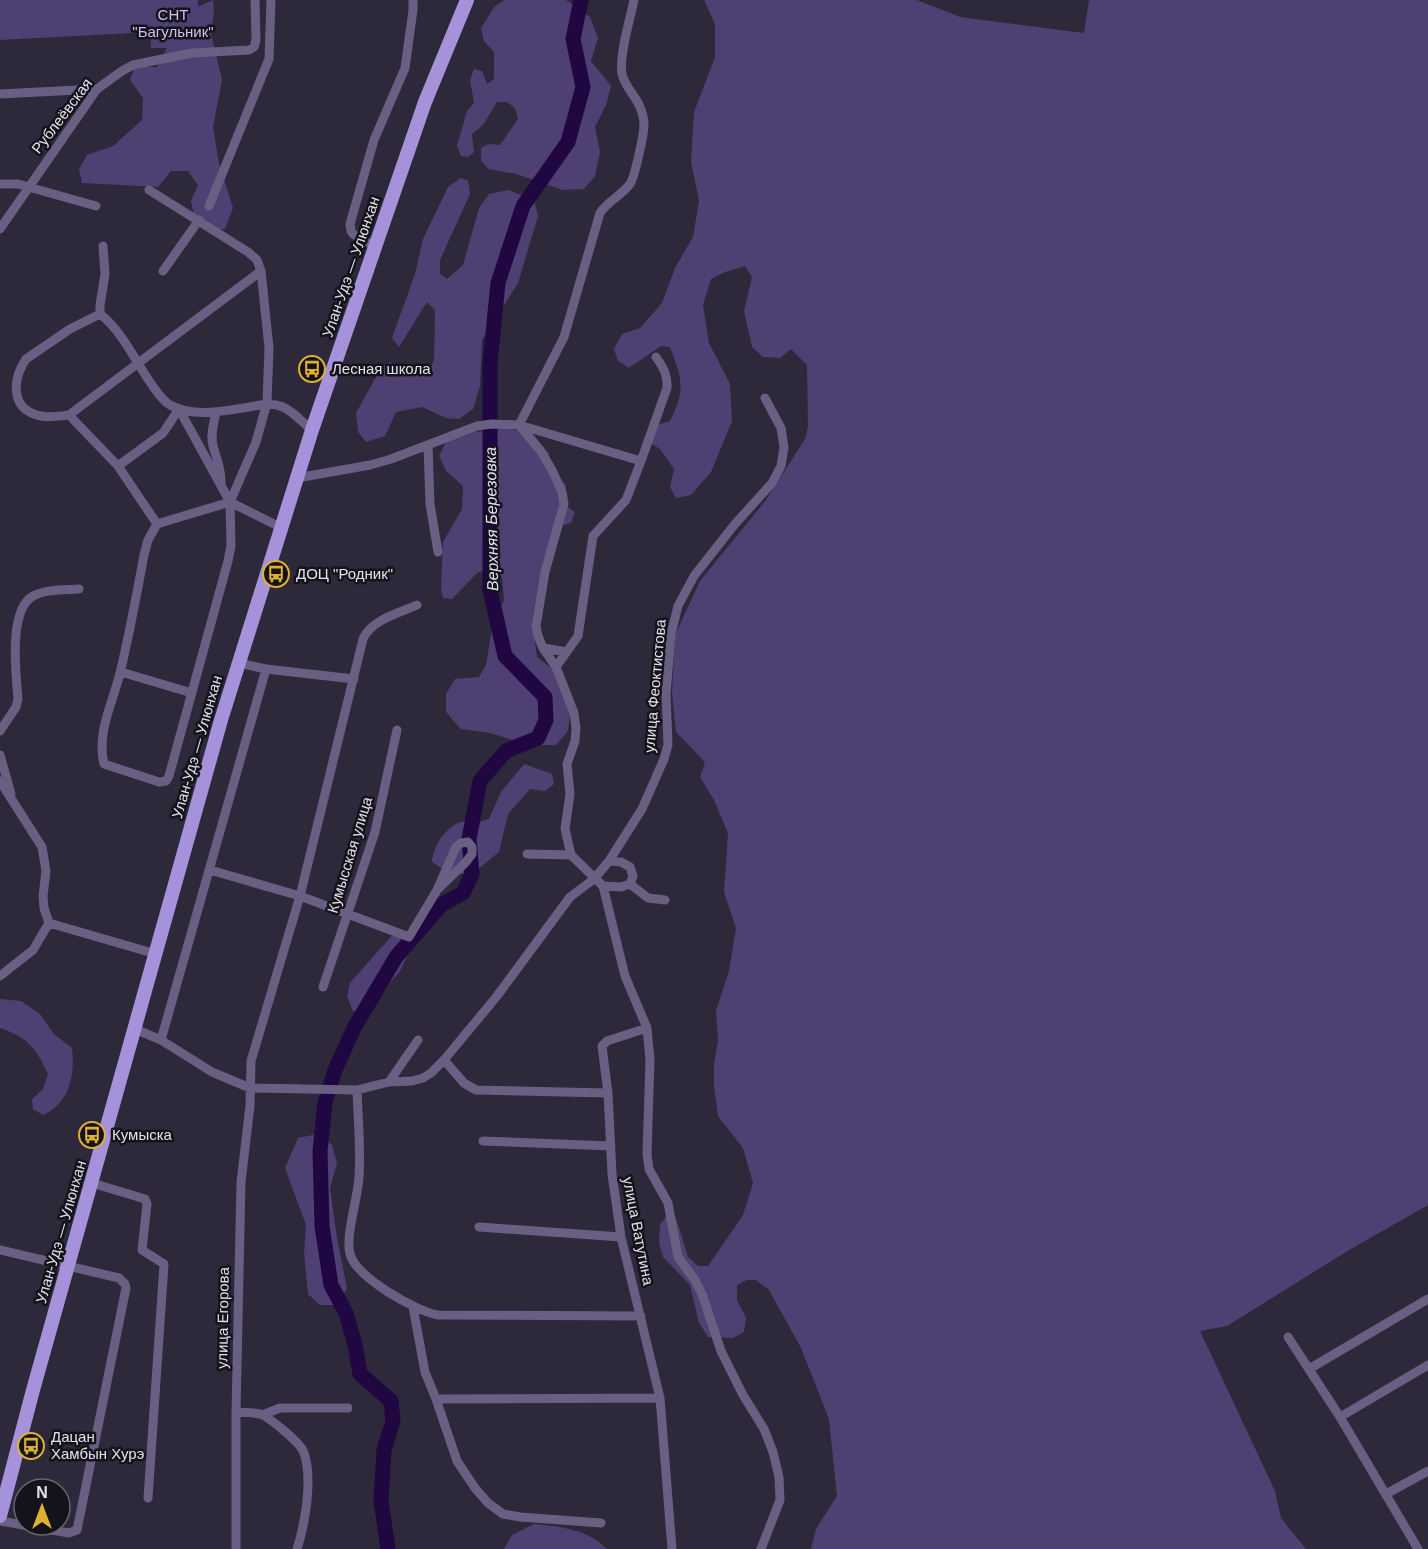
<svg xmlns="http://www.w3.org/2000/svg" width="1428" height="1549" viewBox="0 0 1428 1549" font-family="Helvetica,sans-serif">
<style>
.green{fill:#4f4074}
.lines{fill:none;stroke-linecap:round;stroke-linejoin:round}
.river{stroke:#200742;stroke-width:15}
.street{stroke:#685f83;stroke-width:9}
.primary{stroke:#a592db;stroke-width:14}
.labels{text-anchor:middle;stroke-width:5;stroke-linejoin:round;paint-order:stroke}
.park-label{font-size:15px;fill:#ccc2ee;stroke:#14121a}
.street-label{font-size:15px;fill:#e3e1ed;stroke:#14121a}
.poi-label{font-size:15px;fill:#e3e1ed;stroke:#14121a;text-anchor:start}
.water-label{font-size:16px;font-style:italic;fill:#e5e0f7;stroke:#14121a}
</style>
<rect width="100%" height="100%" fill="#2d283a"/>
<path class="green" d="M0,0H198V7L213,0L214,10L211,34L222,80L213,127L219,164L233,208L225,229L213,231L195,221L191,201L198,185L188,171H171L158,187L82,183L79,169L87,155L113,146L142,120L143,98L130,80L135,67H157L167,48H151L150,32L0,40Z
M505,0H566L590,17L598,38L591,61L611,86L606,105L595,127L600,152L595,176L584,189L563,190L516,174L488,169L481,160V148L489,144L500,145L518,119L515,108L507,102H497L483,125L472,134L474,152L468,157L461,156L457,146L467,111L474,103L470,80L474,69L482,71L487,84L494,79V52L484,41L481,28L495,6Z
M704,0H917L960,17L1084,33L1089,0H1428V1205L1349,1250L1227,1326L1200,1331L1275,1491L1281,1518L1306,1549H811L816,1529L837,1496L829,1419L801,1348L769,1290L756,1280H747L737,1285V1300L746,1318L744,1332L733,1338L708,1337L699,1323L690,1285L663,1257L659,1242L660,1225L666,1216L676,1218L688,1257L698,1266H708L743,1215L753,1183L743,1148L718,1116L714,1086V1064L718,1041L716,1011L729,971L736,928L724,892L728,833L714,800L700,777L705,762L676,732L672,693L675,635L700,581L766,500L805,439L808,427L807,365L791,349L780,358L763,357L752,347L744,311L752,277L745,266L725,272L711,279L703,305L709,343L730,384L732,421L711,472L691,495L676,498L670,487L674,469L660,449L646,441L653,426L670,421C686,390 682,379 670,347L661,346L629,368L618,361L614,349L622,334L640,328L662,303L675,268L693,237L699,201L691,162L694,112L715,57V24Z
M460,178L468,180L470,194L440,260V274L447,279L463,265L479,208L489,194L508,190L534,200L538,216L518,283L482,340L480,386L473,409L459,419L446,418L422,407L396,412L385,436L366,442L358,432L356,413L381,368L390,362L408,372L428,374L434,360L435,310L427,302L399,347L392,338L415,274L423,239L448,187Z
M502,428L526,432L549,453L552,470L566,485L564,504L575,512L571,523L554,528L541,571L532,620L537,657L559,674L571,701L568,731L556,745H530L490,733L461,729L446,712V694L455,679L479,677L486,665L493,623L504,600L502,577L492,567L477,573L452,599L443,598L441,588L443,542L462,509L463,486L446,471L439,456L446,442L476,432Z
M524,764L552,774L554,784L545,791L530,789L508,814L499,852L472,874L449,873L432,862C433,847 445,827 461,822C471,820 476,824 489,819L501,792Z
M408,931L414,942L400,971L364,1013L353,1011L347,996L350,983L395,932Z
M0,999L21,1001L40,1014L54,1034L72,1048C75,1075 70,1103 43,1115L33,1109L32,1099L43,1089L48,1074C35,1047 29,1038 0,1028Z
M318,1134L332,1145L337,1163L330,1188L337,1238L347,1288L338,1305H320L308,1294L304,1253L306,1225L285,1168L298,1138Z
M534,1524C562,1527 587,1529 607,1549H504L512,1535Z"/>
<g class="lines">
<path class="river" d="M388,1549L381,1501L384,1450L393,1421L391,1401L360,1374L355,1345L346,1313L331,1285L322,1226L320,1151L325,1102L335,1070L354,1028L396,957L441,905L463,893L472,874L469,839L480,781L506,751L538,738L546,720L545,697L505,656L490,590V363L498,283L523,206L568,142L583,87L573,39L581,0"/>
<path class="street" d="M0,94L97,89
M0,184H18L96,206
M149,190L248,252L257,260L261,271L269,348L267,403L256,442L230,502L231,546L228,561L169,776L166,781L159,782L104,764C96,731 114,701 121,669C130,631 137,593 144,555L148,540L157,524
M209,206L269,59L271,0
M0,229L97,89L122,71L133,65L192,53L249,50L254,47L256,40L255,0
M103,246L105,274L100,305V314L70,329L26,359C12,380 10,410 41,416C50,418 60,416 69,415L261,271
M376,247L353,234L351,231L350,224L374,140L405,68L413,10V0
M163,271L199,220
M100,314C123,332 135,361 152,385C157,392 162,400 170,405C192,417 219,412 243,408C257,406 269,401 283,407C294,412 303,423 312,430
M179,409L230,502L282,528
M216,412C214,423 210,435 213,446C217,461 221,466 221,483
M69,415L118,466L157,524L230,502
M519,425L540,450L552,470L562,492L564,504L545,572L536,626L538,636L543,648L556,667L574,713L576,728L575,741L567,764L570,794L565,829L571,855
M519,425L641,461L626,500L593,536L578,636L556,667
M428,445L430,504L438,552
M641,461L667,388C668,375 663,367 656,357
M118,466L163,433L179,409
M297,478L370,465L391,459L477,426L492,424L519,425L564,337L600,213C608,201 622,195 630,184C635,176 644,134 644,125C644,119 642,112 640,107C635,95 625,87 622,74C619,56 630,19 634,0
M543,648L567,652
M239,663L266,669L354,679
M121,672L192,693
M0,731L16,707L18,699C16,674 8,610 33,596C46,589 65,590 79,589
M0,755L11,794
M0,781L42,847L46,871L43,896L44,908L49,923L156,954
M527,854L571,855L603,886L625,976L647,1028L650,1060L647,1154L649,1169L668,1203L678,1257L695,1280L702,1294L721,1351L743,1395L764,1429L773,1452L779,1477L780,1500L761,1549
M210,870L300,896L409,937L437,890L466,862L472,854V847L468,842L461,843L456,847L437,890
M630,884L648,898L665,900
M603,886L621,887L630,884L633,876L630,867L621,862L609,861
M0,976L33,950L49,923
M323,987L375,832L397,730
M135,1029L161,1040L266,669
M161,1040L212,1072L250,1088L357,1090L389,1082L418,1040
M444,1060L464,1083L476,1090L608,1093L612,1174L621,1237L660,1398L672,1549
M389,1082L412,1081L423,1078L431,1073L444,1060L497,996L570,897L594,879L609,861L642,809L664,759L668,745L666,694L671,634L678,606L694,576L735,524L772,483L781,466L784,447L781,428L765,398
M357,1090C358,1119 361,1149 359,1177C358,1198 345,1236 350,1254C356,1277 415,1311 438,1315L641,1316
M608,1093L602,1046L607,1041L647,1028
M483,1141L611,1146
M92,1183L145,1199L147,1204L142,1250L164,1264L148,1498
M479,1227L621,1237
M0,1250L119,1278L125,1284L126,1288L77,1530L69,1533L0,1521
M413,1307L425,1372L436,1399L457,1461L475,1488L488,1503L503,1514L520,1517L601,1523
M1288,1337L1340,1417L1418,1549
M1309,1369L1428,1299
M436,1399L660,1398
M236,1412C244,1413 256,1412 263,1415C273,1421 301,1443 304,1453C313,1479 305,1524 297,1549
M262,1415L280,1408H348
M1340,1417L1428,1365
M1386,1494L1428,1471
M236,1549V1412L241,1182L250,1106L251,1061L300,896L363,639C371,620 399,613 417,605"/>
<path class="primary" d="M0,1516L33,1390L221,720L312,430L425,102L467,0"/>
</g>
<defs>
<symbol id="bus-ring" viewBox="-11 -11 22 22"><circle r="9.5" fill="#14121a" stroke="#e0b034" stroke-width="1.5"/><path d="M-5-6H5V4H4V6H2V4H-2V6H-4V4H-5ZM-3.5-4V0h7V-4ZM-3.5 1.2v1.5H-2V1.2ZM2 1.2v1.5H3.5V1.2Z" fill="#e0b034"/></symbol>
</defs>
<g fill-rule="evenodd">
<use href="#bus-ring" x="297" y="354" width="30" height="30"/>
<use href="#bus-ring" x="261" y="559" width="30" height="30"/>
<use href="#bus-ring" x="77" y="1120" width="30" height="30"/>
<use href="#bus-ring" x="16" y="1431" width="30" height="30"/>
</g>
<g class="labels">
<g class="park-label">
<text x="173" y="20">СНТ<tspan x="173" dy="17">"Багульник"</tspan></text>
</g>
<g class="street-label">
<text transform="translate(62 116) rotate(-53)" y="5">Рублеёвская</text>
<text transform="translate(351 267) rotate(-71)" y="5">Улан-Удэ — Улюнхан</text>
<text transform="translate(655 686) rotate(-85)" y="5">улица Феоктистова</text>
<text transform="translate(197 747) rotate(-74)" y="5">Улан-Удэ — Улюнхан</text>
<text transform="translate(350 855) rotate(-73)" y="5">Кумысская улица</text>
<text transform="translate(638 1231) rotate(79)" y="5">улица Ватутина</text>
<text transform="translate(61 1232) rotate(-74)" y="5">Улан-Удэ — Улюнхан</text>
<text transform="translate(223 1318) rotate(-89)" y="5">улица Егорова</text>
</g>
<g class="poi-label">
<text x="332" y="374">Лесная школа</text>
<text x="296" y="579">ДОЦ "Родник"</text>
<text x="112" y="1140">Кумыска</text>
<text x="51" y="1442">Дацан<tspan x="51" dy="17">Хамбын Хурэ</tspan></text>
</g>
<g class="water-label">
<text transform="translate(491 519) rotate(-91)" y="6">Верхняя Березовка</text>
</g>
</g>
<g transform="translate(42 1507)"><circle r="28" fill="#14121a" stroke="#67656e" stroke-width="1.5"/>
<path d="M0-4.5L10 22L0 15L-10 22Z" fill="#e0b034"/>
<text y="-9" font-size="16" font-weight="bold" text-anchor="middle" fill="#e3e1ed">N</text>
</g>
</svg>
